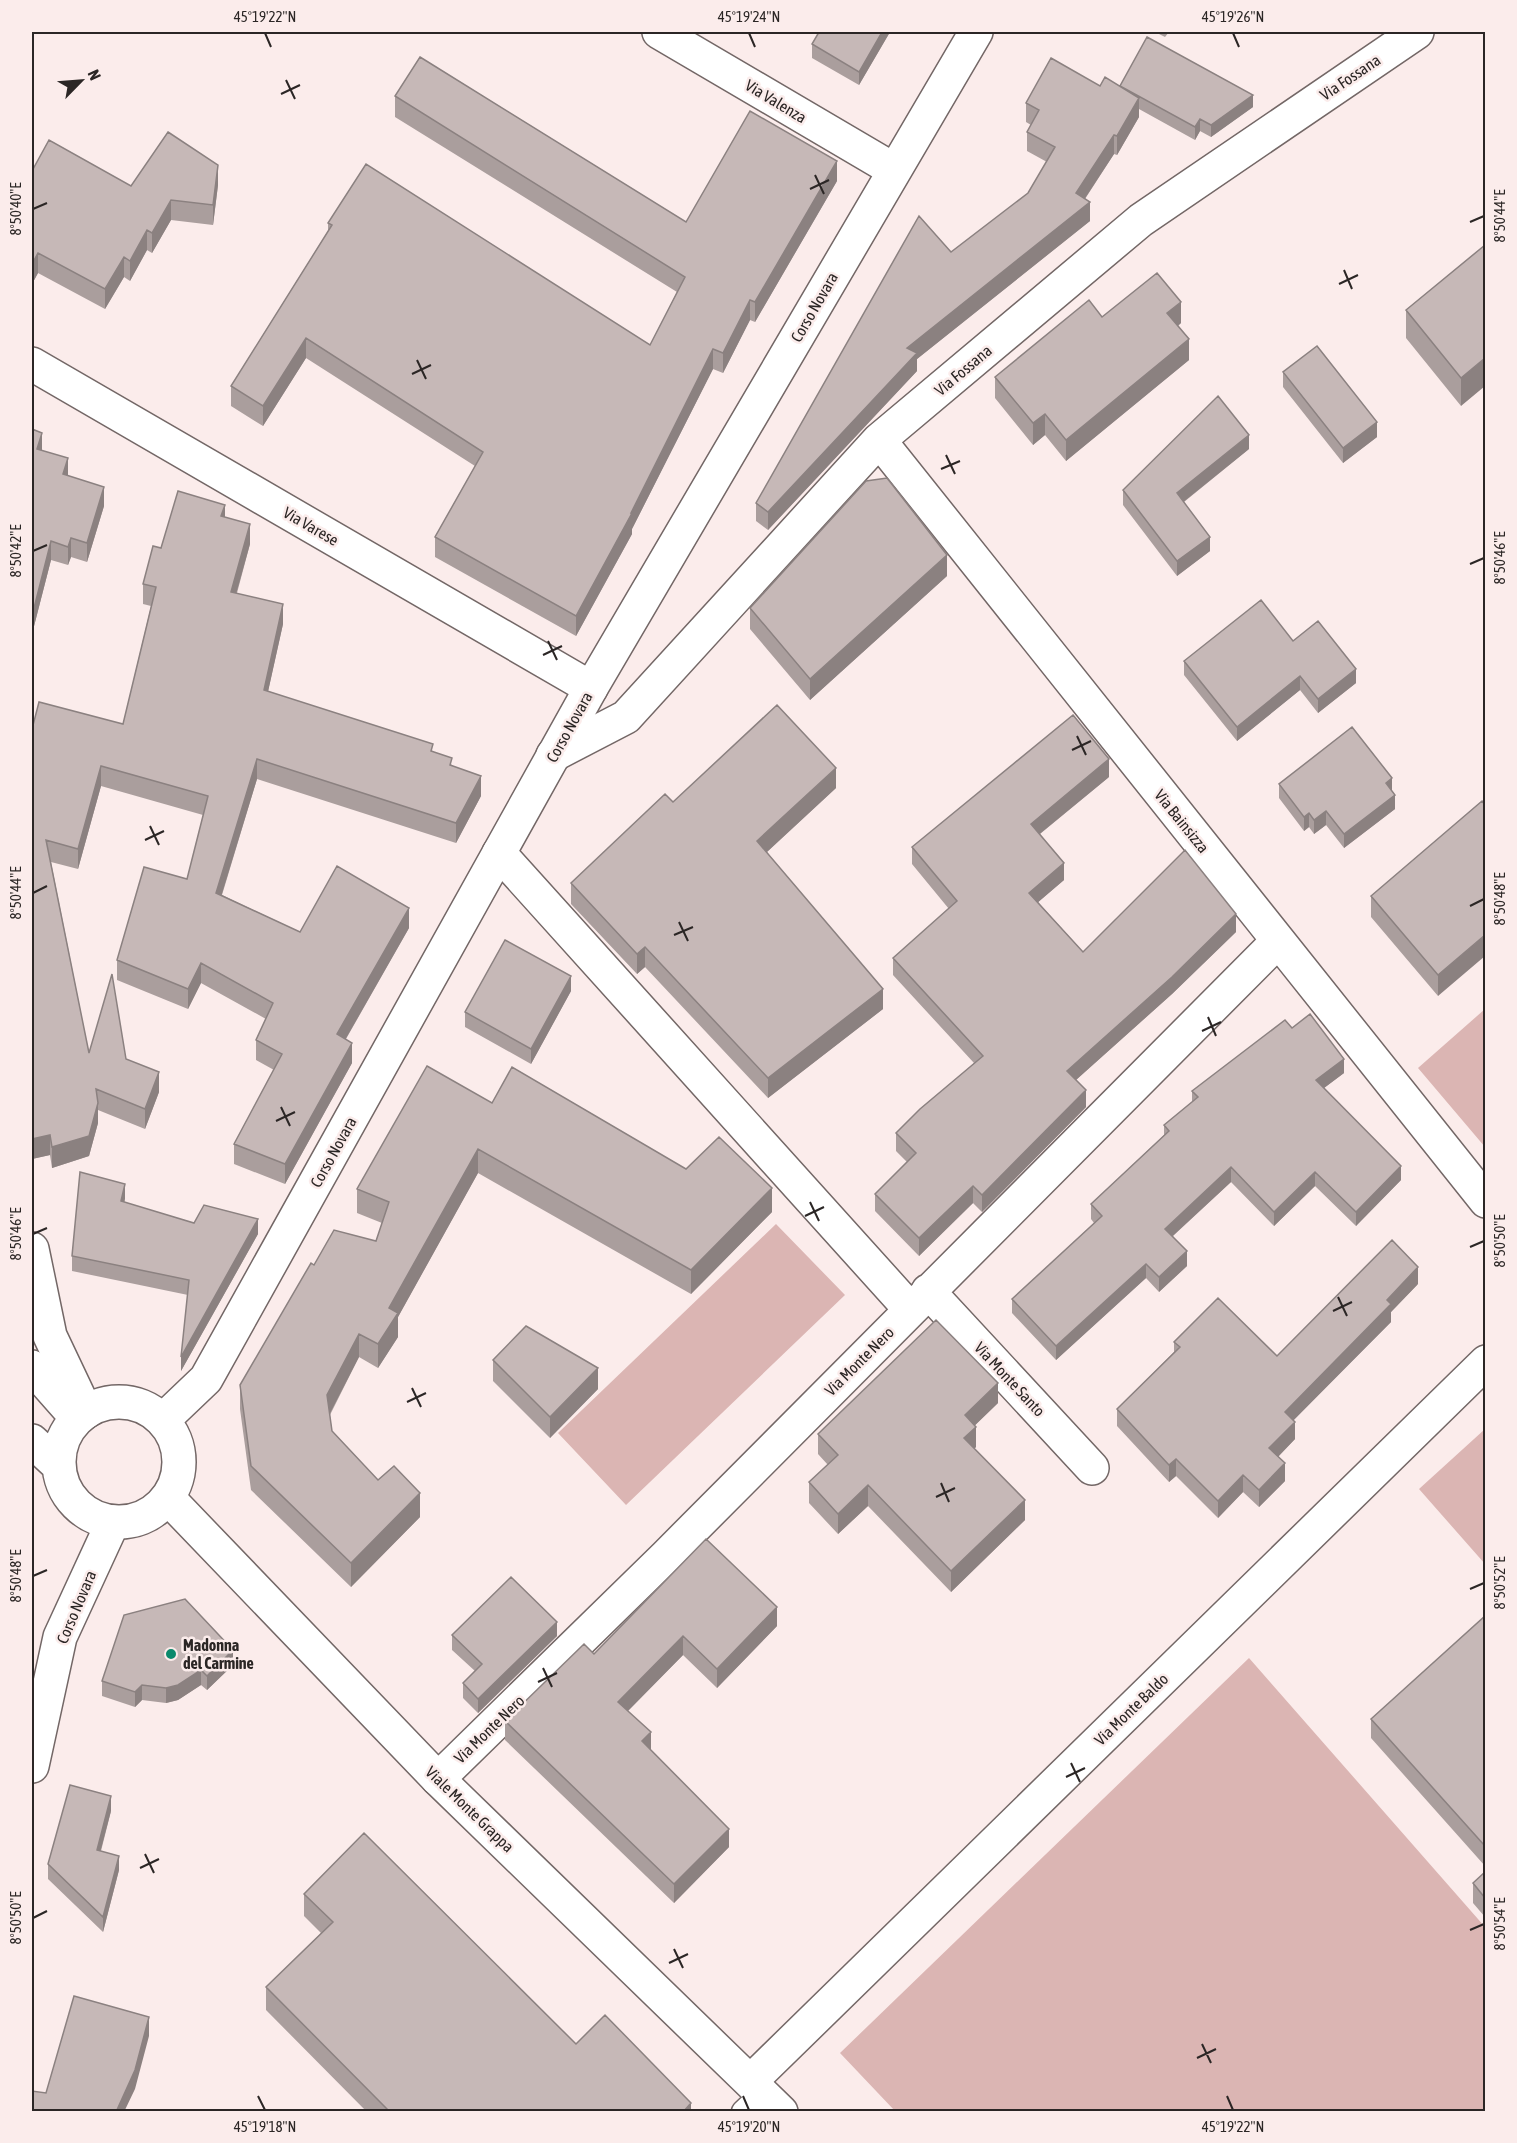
<svg xmlns="http://www.w3.org/2000/svg" width="1517" height="2143" viewBox="0 0 1517 2143" font-family="'Asap Condensed',sans-serif">
<style>
.green{fill:#dbb5b3}
.lines{fill:none;stroke-linecap:round;stroke-linejoin:round}
.service-casing{stroke:#736766;stroke-width:27}
.minor-casing{stroke:#736766;stroke-width:36}
.tertiary-casing{stroke:#736766;stroke-width:36}
.secondary-casing{stroke:#736766;stroke-width:36}
.service{stroke:#fff;stroke-width:24}
.minor{stroke:#fff;stroke-width:33}
.tertiary{stroke:#fff;stroke-width:33}
.secondary{stroke:#fff;stroke-width:33}
.wall{fill:#aa9e9d}
.shaded-wall{fill:#8b8180}
.building{fill:#c6b8b7;stroke:#8b8180;stroke-width:1.5}
.ticks{fill:none;stroke:#2b2625;stroke-width:2}
.poi-dot{fill:#0a896c;stroke:#fbeceb;stroke-width:2}
.labels{text-anchor:middle;stroke-width:5;stroke-linejoin:round;paint-order:stroke}
.street-label{font-size:16px;fill:#2b2625;stroke:#fbeceb}
.poi-label{font-size:16px;font-weight:bold;fill:#2b2625;stroke:#fbeceb;text-anchor:start}
.neatline{fill:none;stroke:#2b2625;stroke-width:2}
.ticks-label{font-size:15px;text-anchor:middle;fill:#2b2625}
</style>
<rect width="100%" height="100%" fill="#fbeceb"/>
<path class="green" d="M1485,1009V1147L1418,1068Z
M776,1224L845,1295L626,1505L558,1433Z
M1485,1429V1564L1419,1489Z
M1249,1658L1485,1927V2111H895L840,2053Z"/>
<g class="lines">
<defs>
<path id="service" d="M744,2112L763,2094"/>
<path id="minor" d="M659,32L894,170
M32,364L591,688
M879,440L1486,1201
M553,755L626,717L879,440L1141,220L1417,32
M499,853L910,1309
M928,1291L1092,1468
M438,1779L666,1556L1278,941
M751,2081L1486,1362"/>
<path id="tertiary" d="M32,1249L50,1336L86,1412
M168,1498L438,1779L781,2112
M32,1766L60,1637L113,1522"/>
<path id="secondary" d="M32,1367L77,1418
M59 1462a60 60 0 1 1 120 0a60 60 0 1 1-120 0Z
M163,1420L206,1379L591,688L976,32
M32,1441L59,1466"/>
</defs>
<use href="#service" class="service-casing"/>
<use href="#minor" class="minor-casing"/>
<use href="#tertiary" class="tertiary-casing"/>
<use href="#secondary" class="secondary-casing"/>
<use href="#service" class="service"/>
<use href="#minor" class="minor"/>
<use href="#tertiary" class="tertiary"/>
<use href="#secondary" class="secondary"/>
</g>
<path class="wall" d="M819,32H890L859,85L812,58V44Z
M1155,32H1169L1165,37Z
M1100,86L1120,87L1253,107L1211,137L1200,131L1195,140L1139,109V117L1117,155L1114,154L1085,199L1090,221L917,359V371L768,530L756,521V503L1028,193L1047,162L1027,151V132L1031,125L1026,122V103Z
M395,96L686,222L837,181L755,322L750,320L723,373L713,369L632,529V534L576,636L435,557V537L475,466L306,358L263,426L231,406V386L328,231V223L650,345L677,292L395,117Z
M32,171L131,186L218,185L213,225L171,220L152,253L147,250L130,281L124,277L105,309L38,273L32,284Z
M1485,245L1461,406L1406,338V310Z
M1102,317L1181,323L1178,326L1189,360L1066,461L1045,435L1033,445L995,398V377Z
M1283,372L1377,437L1343,463L1283,387Z
M32,429L42,450L68,476L104,506L87,562L71,557L68,565L51,560L32,634Z
M1249,449L1184,502L1210,551L1177,576L1123,505V490Z
M225,517L250,544L237,593L283,624L268,691L433,751L452,765L481,796L456,843L257,779L222,895L300,932L409,928L346,1039L352,1063L285,1184L234,1164V1144L274,1070L256,1060V1040L266,1019L201,983L188,1009L117,980V960L187,879L203,815L101,786L78,869L51,862L89,1053L126,1059L159,1092L145,1129L98,1110V1123L89,1156L52,1168L50,1155L32,1159V729L123,724L151,606L143,604V584L161,548Z
M947,576L810,700L750,629V608Z
M1293,641L1356,683L1318,713L1300,690L1237,741L1184,675V661Z
M1109,777L1040,834L1064,880L1038,902L1083,952L1236,932L1172,994L1076,1080L1086,1107L982,1212L973,1203L919,1256L875,1211V1194L907,1162L896,1151V1133L974,1063L893,975V958L949,909L912,864V847Z
M1279,784L1392,792L1395,809L1344,848L1326,825L1314,834L1309,827L1304,831L1279,798Z
M836,788L767,852L883,1009L768,1098L645,967L637,974L571,904V883L673,802Z
M1482,801L1438,996L1371,917V896Z
M571,991L531,1064L465,1027V1012Z
M1292,1028L1344,1073L1324,1088L1401,1180L1356,1226L1315,1186L1274,1226L1231,1182L1173,1236L1187,1266L1159,1292L1146,1278L1056,1360L1012,1313V1299L1094,1223L1091,1219V1204L1164,1135V1125L1192,1102V1091Z
M492,1103L686,1169L772,1212L691,1294L478,1173L398,1317V1337L378,1368L359,1357L330,1415L332,1431L378,1480L420,1517L351,1587L251,1490L240,1409V1385L314,1265L376,1241L382,1223L357,1213V1189Z
M125,1199L124,1202L194,1223L258,1234L181,1371L188,1295L72,1271V1256Z
M1418,1284L1391,1312V1322L1293,1420L1295,1439L1278,1457L1285,1481L1259,1507L1243,1492L1218,1518L1176,1476L1169,1482L1117,1426V1409L1174,1352V1342L1277,1356Z
M493,1360L598,1389L550,1438L493,1381Z
M998,1403L975,1425L976,1447L974,1449L1025,1520L951,1592L868,1506L838,1534L809,1503V1482L828,1465L818,1454V1434Z
M706,1539L777,1626L717,1688L683,1655L628,1711L651,1750L729,1847L674,1903L505,1740V1721L594,1654Z
M1485,1616V1866L1371,1738V1719Z
M452,1635L557,1636L478,1713L463,1698V1683L475,1671L452,1650Z
M233,1665L207,1690L201,1685L178,1700L166,1703L142,1700L135,1707L102,1696V1681Z
M111,1811L101,1851L119,1870L103,1932L48,1879V1864Z
M1485,1872V1917L1473,1903V1883Z
M304,1894L576,2044L691,2112H367L266,2010V1987L321,1933L304,1916Z"/>
<path class="shaded-wall" d="M882,32H890L859,85V72Z
M1253,95V107L1211,137V125Z
M1139,98V117L1117,155V136Z
M1200,119V131L1195,140V127Z
M1114,135V154L1076,212V193Z
M837,161V181L755,322V302Z
M218,165V185L213,225V205Z
M171,200V220L152,253V233Z
M1090,202V221L917,359V371L768,530V512L907,348Z
M147,230V250L130,281V261Z
M38,253V273L32,284V264Z
M124,257V277L105,309V289Z
M750,300V320L723,373V353Z
M1181,302V323L1167,334V313Z
M306,338V358L263,426V406Z
M1189,339V360L1066,461V440Z
M713,349V369L632,529V534L576,636V616L631,513Z
M1485,358V386L1461,406V378Z
M1045,414V435L1033,445V423Z
M1377,422V437L1343,463V448Z
M42,433V451L37,449Z
M1249,435V449L1177,507V493Z
M68,458V477L63,474Z
M104,487V506L87,562V543Z
M225,505V525L221,516Z
M250,524V544L231,612V592Z
M1210,537V551L1177,576V561Z
M71,538V557L68,565V547Z
M51,541V560L32,634V616Z
M947,555V576L810,700V679Z
M283,604V624L264,710V690Z
M1356,669V683L1318,713V699Z
M1300,676V690L1237,741V727Z
M257,759V779L216,913V893Z
M1109,759V777L1031,841V824Z
M101,766V786L78,869V849Z
M836,768V788L757,861V841Z
M481,776V796L456,843V823Z
M1392,778V792L1386,783Z
M1395,795V809L1344,848V834Z
M1326,811V825L1314,834V820Z
M1309,813V827L1304,831V817Z
M1064,863V880L1029,910V893Z
M409,908V928L337,1054V1034Z
M1236,914V932L1172,994L1067,1088V1071Z
M1485,935V956L1438,996V975Z
M645,947V967L637,974V954Z
M201,963V983L188,1009V989Z
M571,976V991L531,1064V1049Z
M883,989V1009L768,1098V1078Z
M352,1043V1063L285,1184V1164Z
M1344,1059V1073L1316,1094V1080Z
M159,1072V1092L145,1129V1109Z
M1086,1090V1107L982,1212V1195Z
M98,1103V1123L89,1156L52,1168V1147Z
M50,1135V1155L32,1159V1139Z
M478,1149V1173L398,1317V1337L378,1368V1344L389,1308Z
M1401,1166V1180L1356,1226V1212Z
M1231,1167V1182L1165,1243V1229Z
M1315,1172V1186L1274,1226V1212Z
M125,1184V1199L121,1215V1201Z
M973,1186V1203L919,1256V1238Z
M772,1188V1212L691,1294V1270Z
M258,1219V1234L181,1371V1357Z
M1187,1251V1266L1159,1292V1277Z
M1146,1264V1278L1056,1360V1346Z
M1418,1267V1284L1391,1312V1322L1285,1429V1412L1387,1300Z
M359,1334V1357L327,1419V1395Z
M598,1368V1389L550,1438V1417Z
M998,1383V1403L965,1435V1415Z
M1295,1422V1439L1269,1466V1448Z
M976,1427V1447L964,1458V1438Z
M1176,1459V1476L1169,1482V1465Z
M1285,1463V1481L1259,1507V1490Z
M1243,1475V1492L1218,1518V1501Z
M868,1485V1506L838,1534V1514Z
M420,1493V1517L351,1587V1563Z
M1025,1500V1520L951,1592V1571Z
M777,1607V1626L717,1688V1669Z
M557,1622V1636L478,1713V1699Z
M683,1636V1655L618,1721V1702Z
M233,1650V1665L207,1690V1676Z
M201,1670V1685L178,1700L166,1703V1688Z
M142,1685V1700L135,1707V1692Z
M651,1732V1750L642,1741Z
M111,1796V1811L97,1864V1850Z
M729,1829V1847L674,1903V1884Z
M119,1856V1870L103,1932V1917Z
M149,2017V2036L135,2089L124,2112H116Z
M691,2103V2112H683Z"/>
<path class="building" d="M819,32H882L859,72L812,44Z
M1147,37L1253,95L1211,125L1200,119L1195,127L1120,86Z
M420,57L686,222L750,111L837,161L755,302L750,300L723,353L713,349L631,513H632L576,616L435,537L483,452L306,338L263,406L231,386L332,225L328,223L366,164L650,345L685,277L395,96Z
M1051,58L1100,86L1105,77L1139,98L1117,136L1114,135L1076,193L1090,202L907,348L917,353L768,512L756,503L919,216L951,252L1028,193L1055,147L1027,132L1039,110L1026,103Z
M168,132L218,165L213,205L171,200L152,233L147,230L130,261L124,257L105,289L38,253L32,264V171L49,140L131,186Z
M1485,245V358L1461,378L1406,310Z
M1157,273L1181,302L1167,313L1189,339L1066,440L1045,414L1033,423L995,377L1089,300L1102,317Z
M1317,346L1377,422L1343,448L1283,372Z
M1218,396L1249,435L1177,493L1210,537L1177,561L1123,490Z
M32,429L42,433L37,449L68,458L63,474L104,487L87,543L71,538L68,547L51,541L32,616Z
M887,478L947,555L810,679L750,608L866,481Z
M178,491L225,505L221,516L250,524L231,592L283,604L264,690L433,744L431,751L452,758L450,765L481,776L456,823L257,759L216,893L300,932L337,866L409,908L337,1034L352,1043L285,1164L234,1144L282,1054L256,1040L273,1003L201,963L188,989L117,960L144,867L187,879L208,796L101,766L78,849L46,840L89,1053L112,974L126,1059L159,1072L145,1109L96,1089L98,1103L89,1136L52,1147L50,1135L32,1139V729L39,702L123,724L156,587L143,584L153,546L161,548Z
M1261,600L1293,641L1318,621L1356,669L1318,699L1300,676L1237,727L1184,661Z
M777,705L836,768L757,841L883,989L768,1078L645,947L637,954L571,883L665,794L673,802Z
M1073,715L1109,759L1031,824L1064,863L1029,893L1083,952L1185,850L1236,914L1172,977L1067,1071L1086,1090L982,1195L973,1186L919,1238L875,1194L916,1153L896,1133L920,1109L983,1056L893,958L957,901L912,847Z
M1352,727L1392,778L1386,783L1395,795L1344,834L1326,811L1314,820L1309,813L1304,817L1279,784Z
M1482,801L1485,805V935L1438,975L1371,896Z
M505,940L571,976L531,1049L465,1012Z
M1310,1014L1344,1059L1316,1080L1401,1166L1356,1212L1315,1172L1274,1212L1231,1167L1165,1229L1187,1251L1159,1277L1146,1264L1056,1346L1012,1299L1102,1216L1091,1204L1169,1131L1164,1125L1198,1097L1192,1091L1285,1020L1292,1028Z
M427,1066L492,1103L512,1067L686,1169L719,1137L772,1188L691,1270L478,1149L389,1308L398,1313L378,1344L359,1334L327,1395L332,1431L378,1480L394,1466L420,1493L351,1563L251,1466L240,1385L311,1263L314,1265L334,1230L376,1241L389,1202L357,1189Z
M80,1172L125,1184L121,1201L194,1223L204,1205L258,1219L181,1357L189,1280L72,1256Z
M1392,1240L1418,1267L1387,1300L1391,1304L1285,1412L1295,1422L1269,1448L1285,1463L1259,1490L1243,1475L1218,1501L1176,1459L1169,1465L1117,1409L1180,1347L1174,1342L1218,1298L1277,1356Z
M936,1320L998,1383L965,1415L976,1427L964,1438L1025,1500L951,1571L868,1485L838,1514L809,1482L838,1455L818,1434Z
M526,1326L598,1368L550,1417L493,1360Z
M706,1539L777,1607L717,1669L683,1636L618,1702L651,1732L642,1741L729,1829L674,1884L505,1721L584,1644L594,1654Z
M511,1577L557,1622L478,1699L463,1683L482,1664L452,1635Z
M185,1599L233,1650L207,1676L201,1670L178,1685L166,1688L142,1685L135,1692L102,1681L124,1615Z
M1485,1616V1846L1371,1719Z
M70,1785L111,1796L97,1850L119,1856L103,1917L48,1864Z
M364,1833L576,2044L605,2015L691,2103L683,2112H390L266,1987L333,1922L304,1894Z
M1485,1872V1898L1473,1883Z
M74,1996L149,2017L135,2070L116,2112H32V2091L46,2093Z"/>
<path class="ticks" d="M265,33L271,47M749,33L755,47M1233,33L1239,47M286,80L295,99M281,94L300,85M815,175L824,194M810,189L829,180M33,209L47,203M1470,222L1484,216M1344,270L1352,289M1339,284L1358,275M417,360L426,379M412,374L431,365M946,455L955,474M941,469L960,461M33,551L47,545M1470,564L1484,558M548,641L557,660M543,655L562,646M1077,736L1086,755M1072,750L1091,741M150,826L159,845M145,840L164,831M33,893L47,886M1470,906L1484,899M679,922L688,941M674,935L693,927M1208,1017L1216,1036M1202,1031L1221,1022M281,1107L290,1126M276,1121L295,1112M810,1202L819,1221M805,1216L824,1207M33,1234L47,1228M1470,1247L1484,1241M1338,1297L1347,1316M1333,1311L1352,1302M412,1388L421,1407M407,1402L426,1393M941,1483L949,1502M936,1497L955,1488M33,1576L47,1570M1470,1589L1484,1583M543,1668L552,1687M538,1682L557,1673M1071,1763L1080,1782M1066,1777L1085,1768M145,1854L154,1873M140,1868L159,1859M33,1918L47,1911M1470,1930L1484,1924M674,1949L683,1968M669,1963L688,1954M1202,2044L1211,2063M1197,2058L1216,2049M258,2096L265,2110M743,2096L749,2110M1227,2096L1233,2110"/>
<circle class="poi-dot" cx="171" cy="1654" r="6"/>
<g class="labels">
<g class="street-label">
<text transform="translate(1350 77) rotate(-34)" y="6">Via Fossana</text>
<text transform="translate(776 101) rotate(31)" y="6">Via Valenza</text>
<text transform="translate(814 307) rotate(-60)" y="6">Corso Novara</text>
<text transform="translate(963 370) rotate(-40)" y="6">Via Fossana</text>
<text transform="translate(311 526) rotate(30)" y="6">Via Varese</text>
<text transform="translate(569 727) rotate(-61)" y="6">Corso Novara</text>
<text transform="translate(1182 821) rotate(51)" y="6">Via Bainsizza</text>
<text transform="translate(333 1152) rotate(-61)" y="6">Corso Novara</text>
<text transform="translate(859 1361) rotate(-45)" y="6">Via Monte Nero</text>
<text transform="translate(1010 1379) rotate(47)" y="6">Via Monte Santo</text>
<text transform="translate(76 1607) rotate(-67)" y="6">Corso Novara</text>
<text transform="translate(1131 1709) rotate(-44)" y="6">Via Monte Baldo</text>
<text transform="translate(489 1729) rotate(-44)" y="6">Via Monte Nero</text>
<text transform="translate(470 1809) rotate(44)" y="6">Viale Monte Grappa</text>
</g>
<g class="poi-label">
<text x="183" y="1651">Madonna<tspan x="183" dy="18">del Carmine</tspan></text>
</g>
</g>
<rect width="1517" height="2143" fill="none" stroke="#fbeceb" stroke-width="66"/>
<g transform="translate(81 81) rotate(65)" stroke="#fbeceb" stroke-width="4.5" paint-order="stroke">
<path d="M0-4.5L10 22L0 15L-10 22Z" fill="#2b2625"/>
<text y="-9" font-size="16" font-weight="bold" text-anchor="middle" fill="#2b2625">N</text>
</g>
<rect x="33" y="33" width="1451" height="2077" class="neatline"/>
<g class="ticks-label">
<text x="265" y="22">45°19'22"N</text>
<text x="749" y="22">45°19'24"N</text>
<text x="1233" y="22">45°19'26"N</text>
<text transform="translate(16 209) rotate(-90)" y="5">8°50'40"E</text>
<text transform="translate(1500 216) rotate(-90)" y="5">8°50'44"E</text>
<text transform="translate(16 551) rotate(-90)" y="5">8°50'42"E</text>
<text transform="translate(1500 558) rotate(-90)" y="5">8°50'46"E</text>
<text transform="translate(16 893) rotate(-90)" y="5">8°50'44"E</text>
<text transform="translate(1500 899) rotate(-90)" y="5">8°50'48"E</text>
<text transform="translate(16 1234) rotate(-90)" y="5">8°50'46"E</text>
<text transform="translate(1500 1241) rotate(-90)" y="5">8°50'50"E</text>
<text transform="translate(16 1576) rotate(-90)" y="5">8°50'48"E</text>
<text transform="translate(1500 1583) rotate(-90)" y="5">8°50'52"E</text>
<text transform="translate(16 1918) rotate(-90)" y="5">8°50'50"E</text>
<text transform="translate(1500 1924) rotate(-90)" y="5">8°50'54"E</text>
<text x="265" y="2132">45°19'18"N</text>
<text x="749" y="2132">45°19'20"N</text>
<text x="1233" y="2132">45°19'22"N</text>
</g>
</svg>
